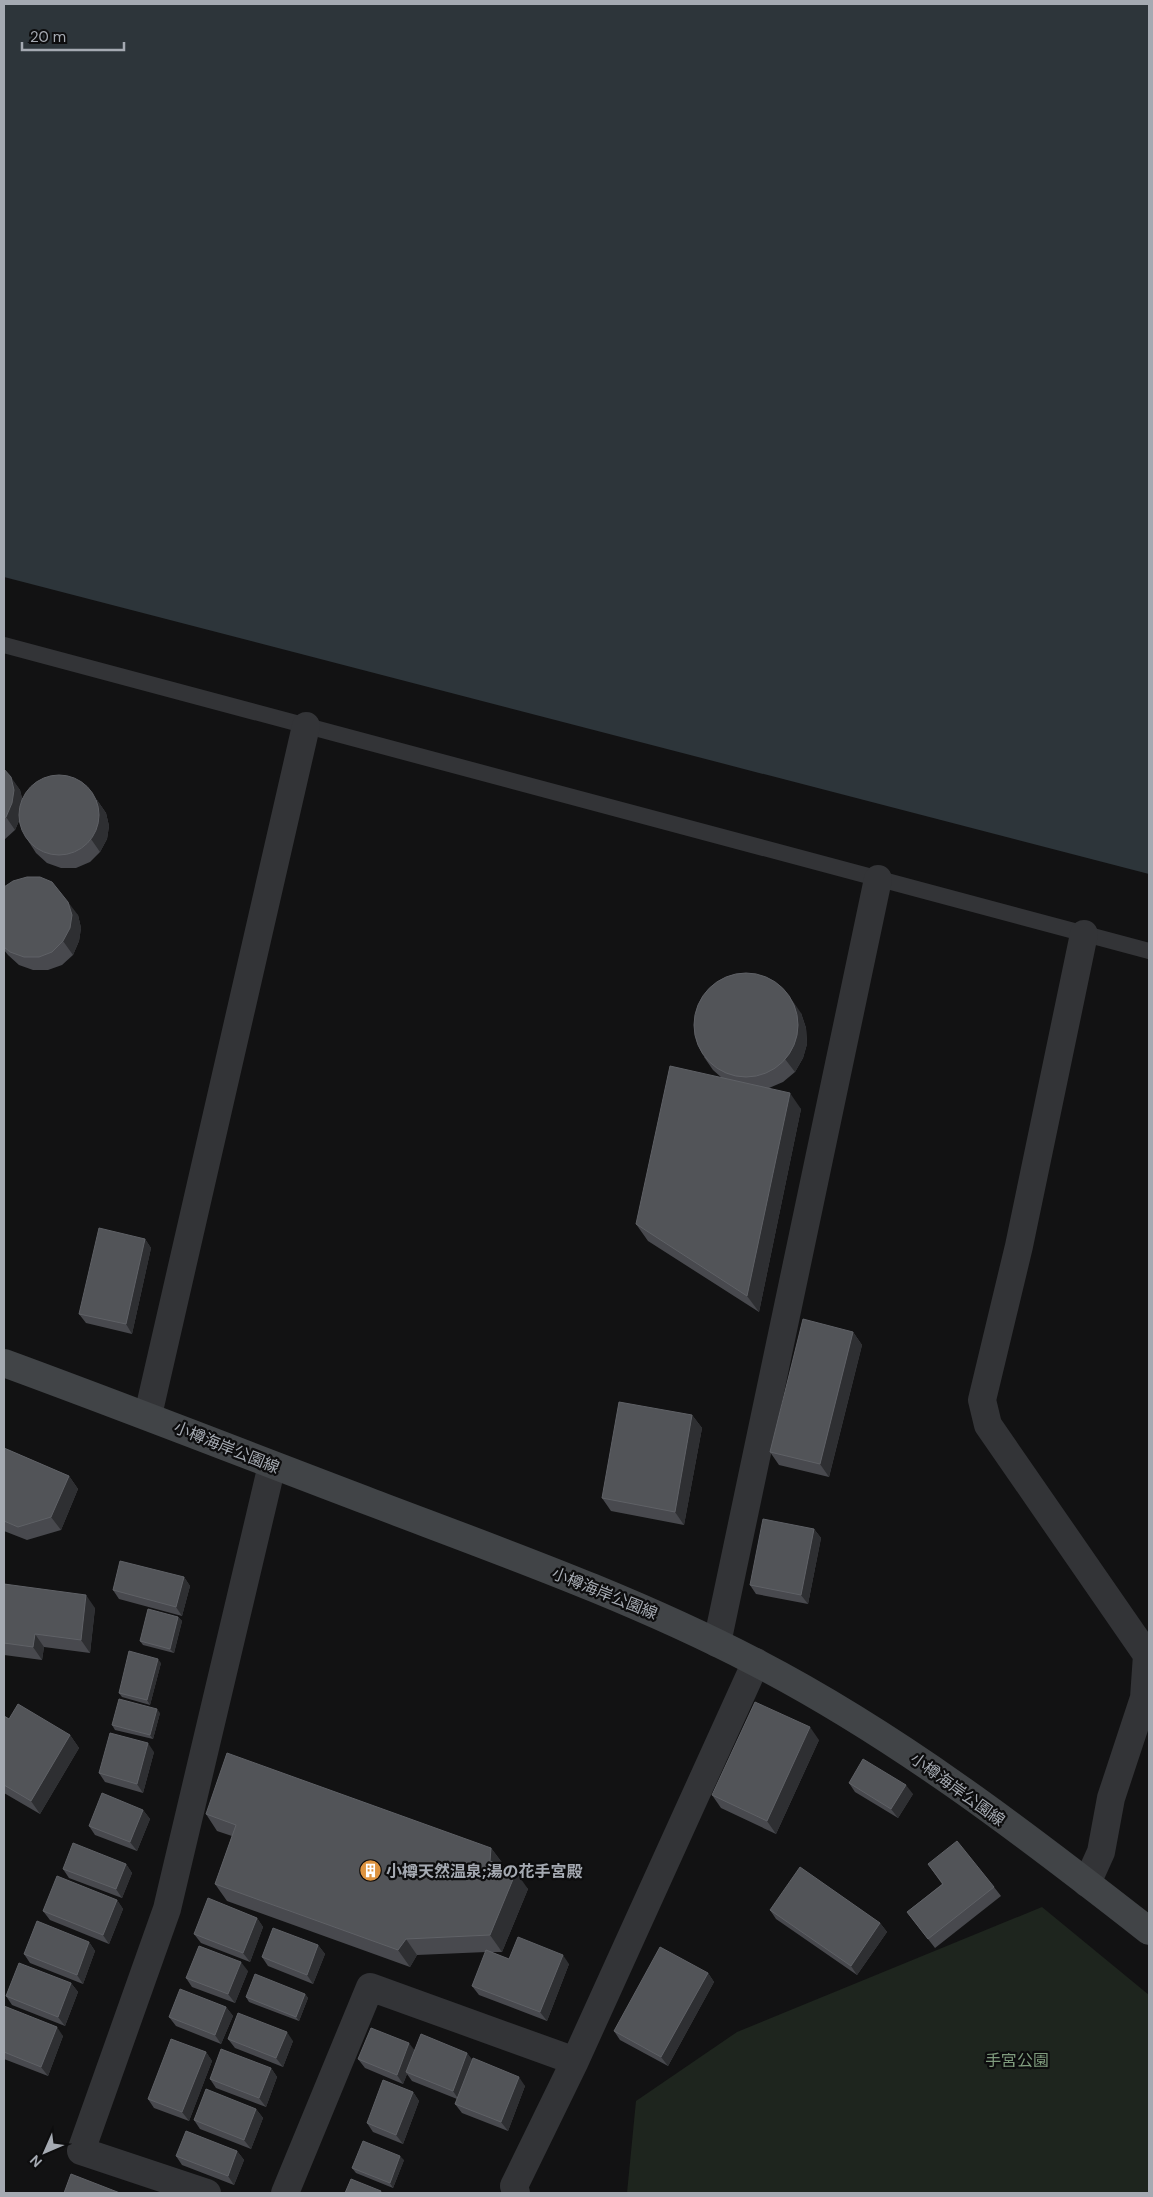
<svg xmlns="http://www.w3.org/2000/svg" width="1153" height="2197" viewBox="0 0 1153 2197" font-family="'DM Sans','Noto Sans JP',sans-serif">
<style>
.green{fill:#1e251e}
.water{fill:#2d353a}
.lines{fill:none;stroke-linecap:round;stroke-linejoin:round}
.service{stroke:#333437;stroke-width:16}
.minor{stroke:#333437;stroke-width:28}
.secondary{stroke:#414447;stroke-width:28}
.wall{fill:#48494e}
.shaded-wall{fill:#2e2f32}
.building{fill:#525458;stroke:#5f6166}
.labels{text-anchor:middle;stroke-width:4.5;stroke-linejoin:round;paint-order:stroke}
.street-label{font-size:16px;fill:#a5aab2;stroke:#0d0d0e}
.poi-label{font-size:16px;font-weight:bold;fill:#a5aab2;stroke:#0d0d0e;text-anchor:start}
.park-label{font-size:16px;fill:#7f9b7d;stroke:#0d0d0e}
</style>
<rect width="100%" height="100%" fill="#121213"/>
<path class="green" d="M1042,1907L1149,1995V2193H627L636,2101L737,2032Z"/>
<path class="water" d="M4,4H1149V874L4,577Z"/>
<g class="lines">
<path class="service" d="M4,645L1149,951"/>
<path class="minor" d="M1084,934L1019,1246L982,1400L988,1425L1147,1655L1144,1698L1111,1798L1101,1852L1087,1883
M148,1415L306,726
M717,1643L878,879
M207,2193L81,2151L167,1909L272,1465
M285,2193L370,1987L575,2061
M516,2193L514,2186L575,2061L756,1662"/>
<path class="secondary" d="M4,1363C127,1408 249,1456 373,1503C502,1552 632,1598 755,1662C896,1735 1024,1833 1149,1931"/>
</g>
<path class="wall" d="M4,769L20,790L22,798L97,800L106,813L109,826L107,839L100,852L90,862L76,868H61L47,863L36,853L27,839L19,821L15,830L4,840Z
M4,887L78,915L81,928L79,941L73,955L62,965L48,970H33L19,965L8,955L4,950Z
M801,1013L806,1028L807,1044L803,1058L795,1072L783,1082L769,1088L801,1109L759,1312L648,1241L636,1224L722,1078L713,1070L704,1057Z
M145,1239L151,1248L132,1334L86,1323L79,1314Z
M853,1332L862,1345L829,1477L779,1465L770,1452Z
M692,1415L702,1428L684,1525L611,1511L602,1498Z
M4,1448L69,1476L78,1489L61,1530L27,1540L4,1531Z
M814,1529L821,1538L808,1604L756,1594L750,1585Z
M184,1577L190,1586L182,1616L119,1599L113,1590Z
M4,1584L95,1608L90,1653L44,1647L42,1660L4,1655Z
M178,1617L182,1621L174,1653L143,1645L140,1641Z
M161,1663L150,1705L122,1697L119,1693Z
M160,1713L153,1739L115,1730L112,1725Z
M4,1716L9,1719L70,1735L79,1748L40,1814L4,1793Z
M819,1740L776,1834L721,1808L712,1795Z
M154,1752L143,1793L105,1782L99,1773Z
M849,1783L913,1794L898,1818L855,1792Z
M143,1810L150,1819L137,1851L95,1835L89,1826Z
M206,1814L491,1848L503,1864V1866L528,1889L502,1952H491L509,1959L569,1964L547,2021L479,1995L472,1986L486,1952L417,1955L410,1967L227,1901L215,1884L232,1836L217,1831Z
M126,1864L132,1873L122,1898L69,1878L63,1869Z
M928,1864L994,1887L1001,1896L935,1948L907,1912L942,1884Z
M117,1900L123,1909L109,1944L50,1920L43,1911Z
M770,1910L880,1923L887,1932L857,1975L776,1919Z
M257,1918L263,1927L250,1962L201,1943L194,1934Z
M89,1942L95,1951L83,1984L30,1963L24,1954Z
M318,1945L325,1954L313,1984L268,1966L262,1957Z
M248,1971L235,2003L192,1987L186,1978Z
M708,1973L714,1982L668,2066L620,2040L614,2031Z
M71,1983L78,1992L65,2026L12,2005L6,1996Z
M305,1994L308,1998L299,2021L249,2002L246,1997Z
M4,2006L63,2036L48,2076L4,2059Z
M226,2007L233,2016L221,2044L176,2026L169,2017Z
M228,2039L293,2041L283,2067L235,2048Z
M414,2051L467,2053L472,2060L525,2086L508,2131L462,2113L455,2104L457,2099L412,2081L407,2074L403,2084L365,2068L358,2059Z
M206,2052L212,2061L189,2121L154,2108L148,2099Z
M271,2068L277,2077L266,2107L216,2088L210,2079Z
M413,2092L419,2101L403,2144L373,2132L367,2123Z
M256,2109L263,2118L251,2149L200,2129L194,2120Z
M237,2151L244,2160L234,2185L182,2165L176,2156Z
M404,2160L393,2188L356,2173L352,2168Z"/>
<path class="shaded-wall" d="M11,777L20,790L23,803L21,816L15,830L6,817Z
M97,800L106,813L109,826L107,839L100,852L91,839Z
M68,902L78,915L81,928L79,941L73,955L63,941Z
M792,1000L801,1013L806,1028L807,1044L803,1058L795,1072L785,1059Z
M790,1093L801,1109L759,1312L747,1296Z
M145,1239L151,1248L132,1334L126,1324Z
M853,1332L862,1345L829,1477L820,1464Z
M692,1415L702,1428L684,1525L675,1512Z
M69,1476L78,1489L61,1530L51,1517Z
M814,1529L821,1538L808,1604L801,1595Z
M184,1577L190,1586L182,1616L176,1607Z
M86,1595L95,1608L90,1653L81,1640Z
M178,1617L182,1621L174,1653L170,1649Z
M35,1634L44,1647L42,1660L33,1647Z
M158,1659L161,1663L150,1705L147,1700Z
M157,1709L160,1713L153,1739L150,1735Z
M810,1727L819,1740L776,1834L767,1821Z
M70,1735L79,1748L40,1814L31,1801Z
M148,1743L154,1752L143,1793L137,1784Z
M906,1785L913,1794L898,1818L891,1809Z
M143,1810L150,1819L137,1851L130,1842Z
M491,1848L503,1864L502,1878L490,1861Z
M126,1864L132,1873L122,1898L116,1889Z
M516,1872L528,1889L502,1952L490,1935Z
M117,1900L123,1909L109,1944L103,1935Z
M257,1918L263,1927L250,1962L243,1953Z
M880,1923L887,1932L857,1975L851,1966Z
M406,1939L417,1955L410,1967L398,1950Z
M89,1942L95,1951L83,1984L77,1975Z
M318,1945L325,1954L313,1984L307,1975Z
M563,1955L569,1964L547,2021L540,2012Z
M241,1962L248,1971L235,2003L228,1994Z
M708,1973L714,1982L668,2066L661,2057Z
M71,1983L78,1992L65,2026L58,2017Z
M305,1994L308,1998L299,2021L296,2017Z
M226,2007L233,2016L221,2044L215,2035Z
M57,2027L63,2036L48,2076L41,2067Z
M287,2032L293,2041L283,2067L276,2058Z
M409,2043L416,2052L406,2072L407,2074L403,2084L397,2075Z
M206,2052L212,2061L189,2121L182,2112Z
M467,2053L474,2062L459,2100L453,2091Z
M271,2068L277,2077L266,2107L259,2098Z
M519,2077L525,2086L508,2131L501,2122Z
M413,2092L419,2101L403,2144L396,2135Z
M256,2109L263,2118L251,2149L244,2140Z
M237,2151L244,2160L234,2185L228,2176Z
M400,2156L404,2160L393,2188L390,2183Z"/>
<path class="building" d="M4,769L11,777L14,790L12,803L6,817L4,818Z
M19 815a40 40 0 1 1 80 0a40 40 0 1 1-80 0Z
M27,877H40L52,882L68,902L72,915L70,928L63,941L52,952L39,957H24L10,952L4,947V887L13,881Z
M694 1025a52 52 0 1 1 104 0a52 52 0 1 1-104 0Z
M670,1066L790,1093L747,1296L636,1224Z
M99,1228L145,1239L126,1324L79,1314Z
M803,1319L853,1332L820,1464L770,1452Z
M619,1402L692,1415L675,1512L602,1498Z
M4,1448L69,1476L51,1517L18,1527L4,1521Z
M763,1519L814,1529L801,1595L750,1585Z
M120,1561L184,1577L176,1607L113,1590Z
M4,1584L86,1595L81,1640L35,1634L33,1647L4,1643Z
M148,1609L178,1617L170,1649L140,1641Z
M129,1651L158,1659L147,1700L119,1693Z
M119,1699L157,1709L150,1735L112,1725Z
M755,1702L810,1727L767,1821L712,1795Z
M18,1704L70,1735L31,1801L4,1785V1716L9,1719Z
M110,1733L148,1743L137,1784L99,1773Z
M227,1753L491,1848L490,1861L516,1872L490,1935L406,1939L398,1950L215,1884L236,1825L206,1814Z
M863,1759L906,1785L891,1809L849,1783Z
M102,1793L143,1810L130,1842L89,1826Z
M957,1841L994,1887L928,1939L907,1912L943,1884L928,1864Z
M73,1843L126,1864L116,1889L63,1869Z
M800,1867L880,1923L851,1966L770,1910Z
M57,1876L117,1900L103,1935L43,1911Z
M208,1898L257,1918L243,1953L194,1934Z
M37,1921L89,1942L77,1975L24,1954Z
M273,1928L318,1945L307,1975L262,1957Z
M518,1937L563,1955L540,2012L472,1986L486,1950L509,1959Z
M199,1946L241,1962L228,1994L186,1978Z
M660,1947L708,1973L661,2057L614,2031Z
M19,1963L71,1983L58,2017L6,1996Z
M255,1974L305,1994L296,2017L246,1997Z
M180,1989L226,2007L215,2035L169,2017Z
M4,2006L57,2027L41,2067L4,2052Z
M238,2013L287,2032L276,2058L228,2039Z
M371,2028L409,2043L397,2075L358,2059Z
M421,2034L467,2053L453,2091L406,2072Z
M171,2039L206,2052L182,2112L148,2099Z
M221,2049L271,2068L259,2098L210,2079Z
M473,2058L519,2077L501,2122L455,2104Z
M383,2080L413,2092L396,2135L367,2123Z
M206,2089L256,2109L244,2140L194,2120Z
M186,2131L237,2151L228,2176L176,2156Z
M363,2141L400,2156L390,2183L352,2168Z
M71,2174L120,2193H64Z
M351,2179L381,2191L380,2193H345Z"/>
<defs>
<symbol id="building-disc" viewBox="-11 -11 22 22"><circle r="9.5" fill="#dd933f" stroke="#0d0d0e"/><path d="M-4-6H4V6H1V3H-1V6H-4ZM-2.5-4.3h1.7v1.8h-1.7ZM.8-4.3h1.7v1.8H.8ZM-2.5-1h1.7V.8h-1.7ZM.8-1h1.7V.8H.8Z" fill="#fff"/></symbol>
</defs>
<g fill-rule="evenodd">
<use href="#building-disc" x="358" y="1858" width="25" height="25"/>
</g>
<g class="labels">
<g class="street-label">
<text transform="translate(227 1447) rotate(22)" y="6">小樽海岸公園線</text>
<text transform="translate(605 1593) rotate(22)" y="6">小樽海岸公園線</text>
<text transform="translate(958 1789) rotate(36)" y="6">小樽海岸公園線</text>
</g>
<g class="poi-label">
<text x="386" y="1877">小樽天然温泉;湯の花手宮殿</text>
</g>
<g class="park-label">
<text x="1017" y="2066">手宮公園</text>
</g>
</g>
<rect width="1153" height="2197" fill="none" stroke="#a5aab2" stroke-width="10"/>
<g transform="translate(45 2152) rotate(225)" stroke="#0d0d0e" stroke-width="4" paint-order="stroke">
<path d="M0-4L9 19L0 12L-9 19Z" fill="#a5aab2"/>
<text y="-8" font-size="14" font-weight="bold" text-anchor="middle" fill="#a5aab2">N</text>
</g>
<path d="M22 42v8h102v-8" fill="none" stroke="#a5aab2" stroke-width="2.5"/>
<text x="30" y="42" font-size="15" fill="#a5aab2" stroke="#0d0d0e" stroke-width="4" paint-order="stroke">20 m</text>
</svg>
